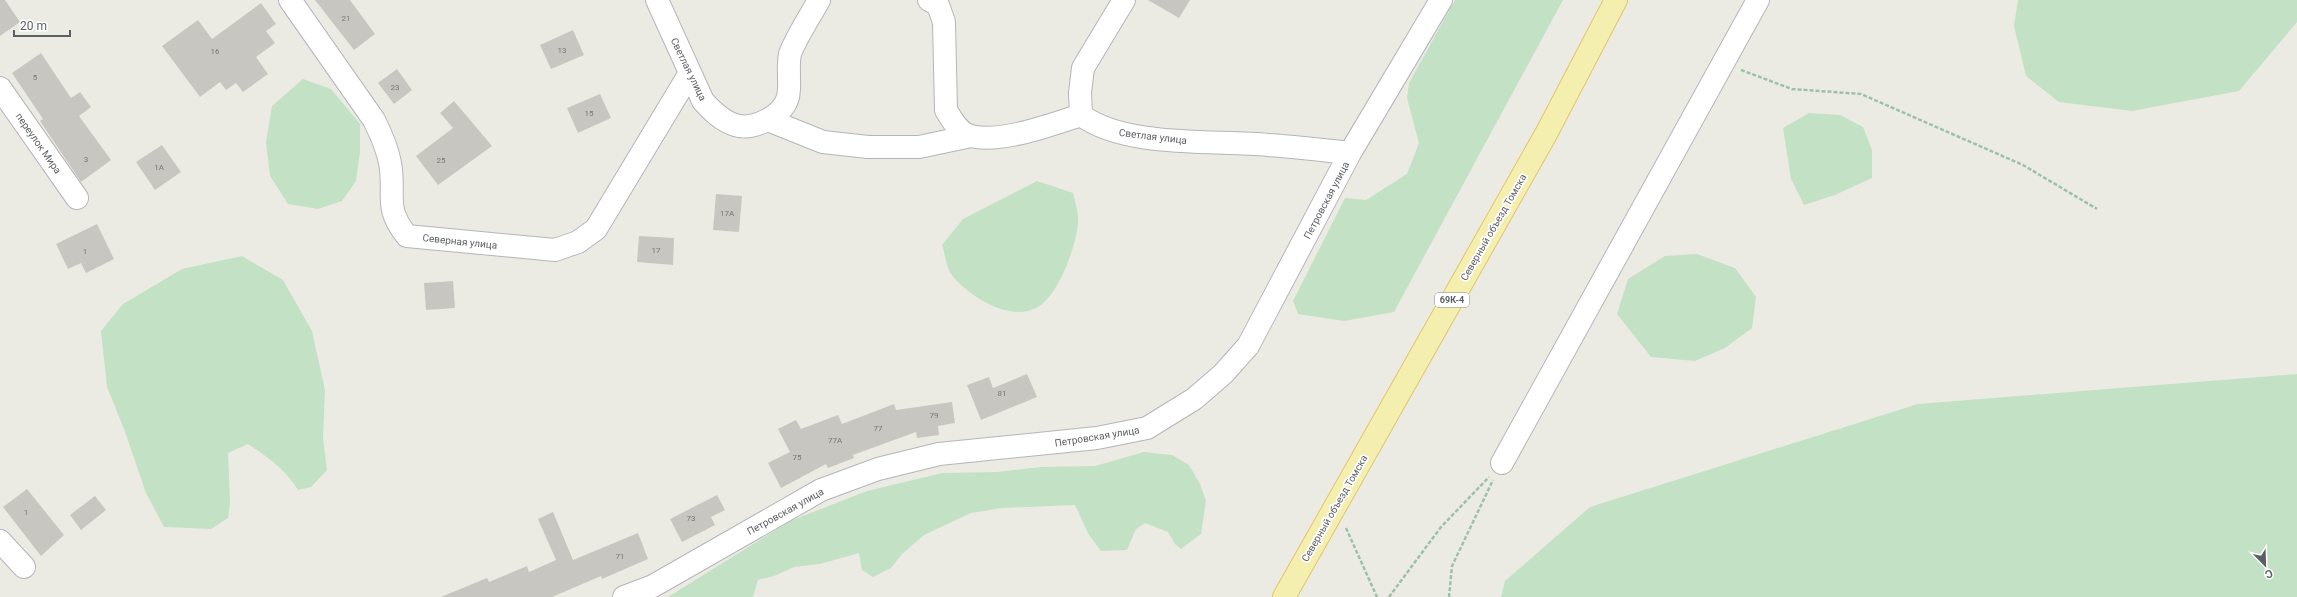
<svg xmlns="http://www.w3.org/2000/svg" width="2297" height="597" viewBox="0 0 2297 597" font-family="Roboto,sans-serif">
<style>
.green{fill:#c3e1c5}
.building{fill:#c8c6c0}
.lines{fill:none;stroke-linecap:round;stroke-linejoin:round}
.minor-casing{stroke:#b4b5b9;stroke-width:24}
.major-casing{stroke:#e0c769;stroke-width:24}
.path{stroke:#9cc1a9;stroke-width:2.5;stroke-dasharray:4 2;stroke-linecap:butt}
.minor{stroke:#fff;stroke-width:22}
.major{stroke:#f5efaf;stroke-width:22}
.labels{text-anchor:middle;stroke-width:3.5;stroke-linejoin:round;paint-order:stroke}
.number-label{font-size:8px;fill:#76787a}
.shield{fill:#fff;stroke:#8c8e91;stroke-width:1}
.shield-label{font-size:9px;font-weight:bold;fill:#5b5e62}
.street-label{font-size:10px;fill:#5b5e62;stroke:#fff}
</style>
<rect width="100%" height="100%" fill="#ecebe3"/>
<path class="green" d="M1455,0H1563L1394,312L1344,321L1298,314L1293,301L1345,198L1366,200L1407,174L1419,143L1407,98L1409,83Z
M2018,0H2297V22L2239,91L2132,111L2059,102L2026,76L2014,26Z
M303,79L331,89L360,124V152L356,181L342,201L318,209L288,204L270,176L266,142L272,106Z
M1809,113L1840,115L1863,127L1872,150V178L1835,195L1804,205L1791,179L1783,128Z
M1037,181L1073,193C1075,202 1079,213 1078,223C1076,247 1058,297 1036,308C1009,322 968,296 951,274C946,267 945,253 942,245L963,219Z
M1697,254L1735,268L1756,297L1752,328L1725,348L1695,361L1651,357L1617,314L1628,279L1665,256Z
M242,256L283,280L312,331L325,390L323,438L327,470L311,487L298,490C286,470 268,457 248,444L228,453L230,503L228,518L211,529L164,527L146,493L124,429L107,387L101,331L123,304L182,269Z
M2297,374V597H1501L1505,581L1590,507L1918,404Z
M1144,452L1172,455L1189,465L1200,484L1206,501L1201,534L1181,549L1175,544L1168,532L1145,523L1136,529L1127,550L1101,551L1089,535L1075,505L1002,508L971,513L924,535L902,554L891,568L873,577L862,570L859,553L820,564L794,567L774,576L758,580L753,597H668L790,521L867,491L942,473L997,472L1041,467L1095,466Z"/>
<path class="building" d="M0,0H5L20,22L0,36Z
M315,0H350L375,34L354,50Z
M1148,0H1190L1179,18Z
M261,3L276,24L266,31L275,43L256,57L268,74L243,92L236,83L226,90L220,82L200,97L162,46L198,20L212,39Z
M573,30L584,55L551,69L540,45Z
M41,53L71,98L80,92L91,107L79,116L111,160L81,182L40,121L43,119L12,73Z
M397,69L412,90L394,104L378,83Z
M600,94L611,118L578,133L567,108Z
M454,101L492,146L438,185L416,156L453,128L440,113Z
M162,145L181,172L155,190L136,162Z
M716,194L742,196L739,232L713,230Z
M97,224L114,259L86,273L81,263L68,269L56,244Z
M639,236L674,238L673,265L637,262Z
M453,281L455,308L426,310L424,283Z
M1027,374L1037,397L981,420L967,385L989,377L993,388Z
M952,402L955,423L938,426L939,435L917,438L916,432L853,455L854,458L828,468L826,464L781,488L768,463L790,452L778,429L796,420L801,429L838,415L842,424L894,404L896,410Z
M27,489L64,535L41,556L3,507Z
M717,495L725,510L711,517L715,525L682,542L670,519Z
M95,496L106,510L81,530L70,515Z
M553,512L573,560L638,533L648,559L602,579L601,576L552,597H441L487,578L489,582L527,566L529,572L556,560L538,519Z"/>
<g class="lines">
<defs>
<path id="minor" d="M290,0L374,120C381,134 387,147 390,163C396,195 383,207 407,236L555,250L578,242L596,229L690,73
M657,0L703,101C712,111 722,121 735,125C753,131 783,116 788,97C791,84 787,68 790,54C794,41 812,13 819,0
M929,0L938,5L944,22L946,110C952,120 959,133 971,136C1000,144 1053,124 1081,115C1125,148 1214,140 1268,145C1296,147 1323,150 1350,153
M0,88L77,198
M1081,115L1080,93L1083,68L1124,0
M768,120L823,142L868,147H919L971,136
M1502,463L1758,0
M0,541L24,567
M624,597L653,586L821,490L878,469L939,454L1097,438L1147,428L1194,399L1223,374L1248,346L1350,153L1441,0"/>
<path id="major" d="M1284,597L1546,134L1616,0"/>
</defs>
<use href="#minor" class="minor-casing"/>
<use href="#major" class="major-casing"/>
<path class="path" d="M1741,70L1792,89L1861,94L2023,165L2097,209
M1346,528L1377,597
M1389,597L1441,527L1489,477
M1449,597L1452,566L1493,480"/>
<use href="#minor" class="minor"/>
<use href="#major" class="major"/>
</g>
<g class="labels">
<g class="number-label">
<text x="346" y="21">21</text>
<text x="562" y="53">13</text>
<text x="215" y="54">16</text>
<text x="35" y="80">5</text>
<text x="395" y="90">23</text>
<text x="589" y="116">15</text>
<text x="86" y="162">3</text>
<text x="441" y="163">25</text>
<text x="159" y="170">1А</text>
<text x="727" y="216">17А</text>
<text x="656" y="253">17</text>
<text x="85" y="254">1</text>
<text x="1002" y="396">81</text>
<text x="934" y="418">79</text>
<text x="878" y="431">77</text>
<text x="835" y="443">77А</text>
<text x="797" y="460">75</text>
<text x="26" y="515">1</text>
<text x="691" y="521">73</text>
<text x="620" y="559">71</text>
</g>
<rect class="shield" x="1435" y="293" width="34" height="14" rx="3"/>
<g class="shield-label">
<text x="1452" y="303">69К-4</text>
</g>
<g class="street-label">
<text transform="translate(689 69) rotate(64)" y="4">Светлая улица</text>
<text transform="translate(1153 136) rotate(7)" y="4">Светлая улица</text>
<text transform="translate(39 143) rotate(55)" y="4">переулок Мира</text>
<text transform="translate(1326 200) rotate(-62)" y="4">Петровская улица</text>
<text transform="translate(1493 227) rotate(-60)" y="4">Северный объезд Томска</text>
<text transform="translate(460 241) rotate(6)" y="4">Северная улица</text>
<text transform="translate(1097 436) rotate(-9)" y="4">Петровская улица</text>
<text transform="translate(1334 508) rotate(-60)" y="4">Северный объезд Томска</text>
<text transform="translate(785 511) rotate(-29)" y="4">Петровская улица</text>
</g>
</g>
<g transform="translate(2265 565) rotate(157)" stroke="#ffffff" stroke-width="3" paint-order="stroke">
<path d="M0-3L7 15L0 10L-7 15Z" fill="#5b5e62"/>
<text y="-6" font-size="11" font-weight="bold" text-anchor="middle" fill="#5b5e62">С</text>
</g>
<path d="M14 30v6h56v-6" fill="none" stroke="#5b5e62" stroke-width="2"/>
<text x="20" y="30" font-size="12" fill="#5b5e62" stroke="#ffffff" stroke-width="3" paint-order="stroke">20 m</text>
</svg>
